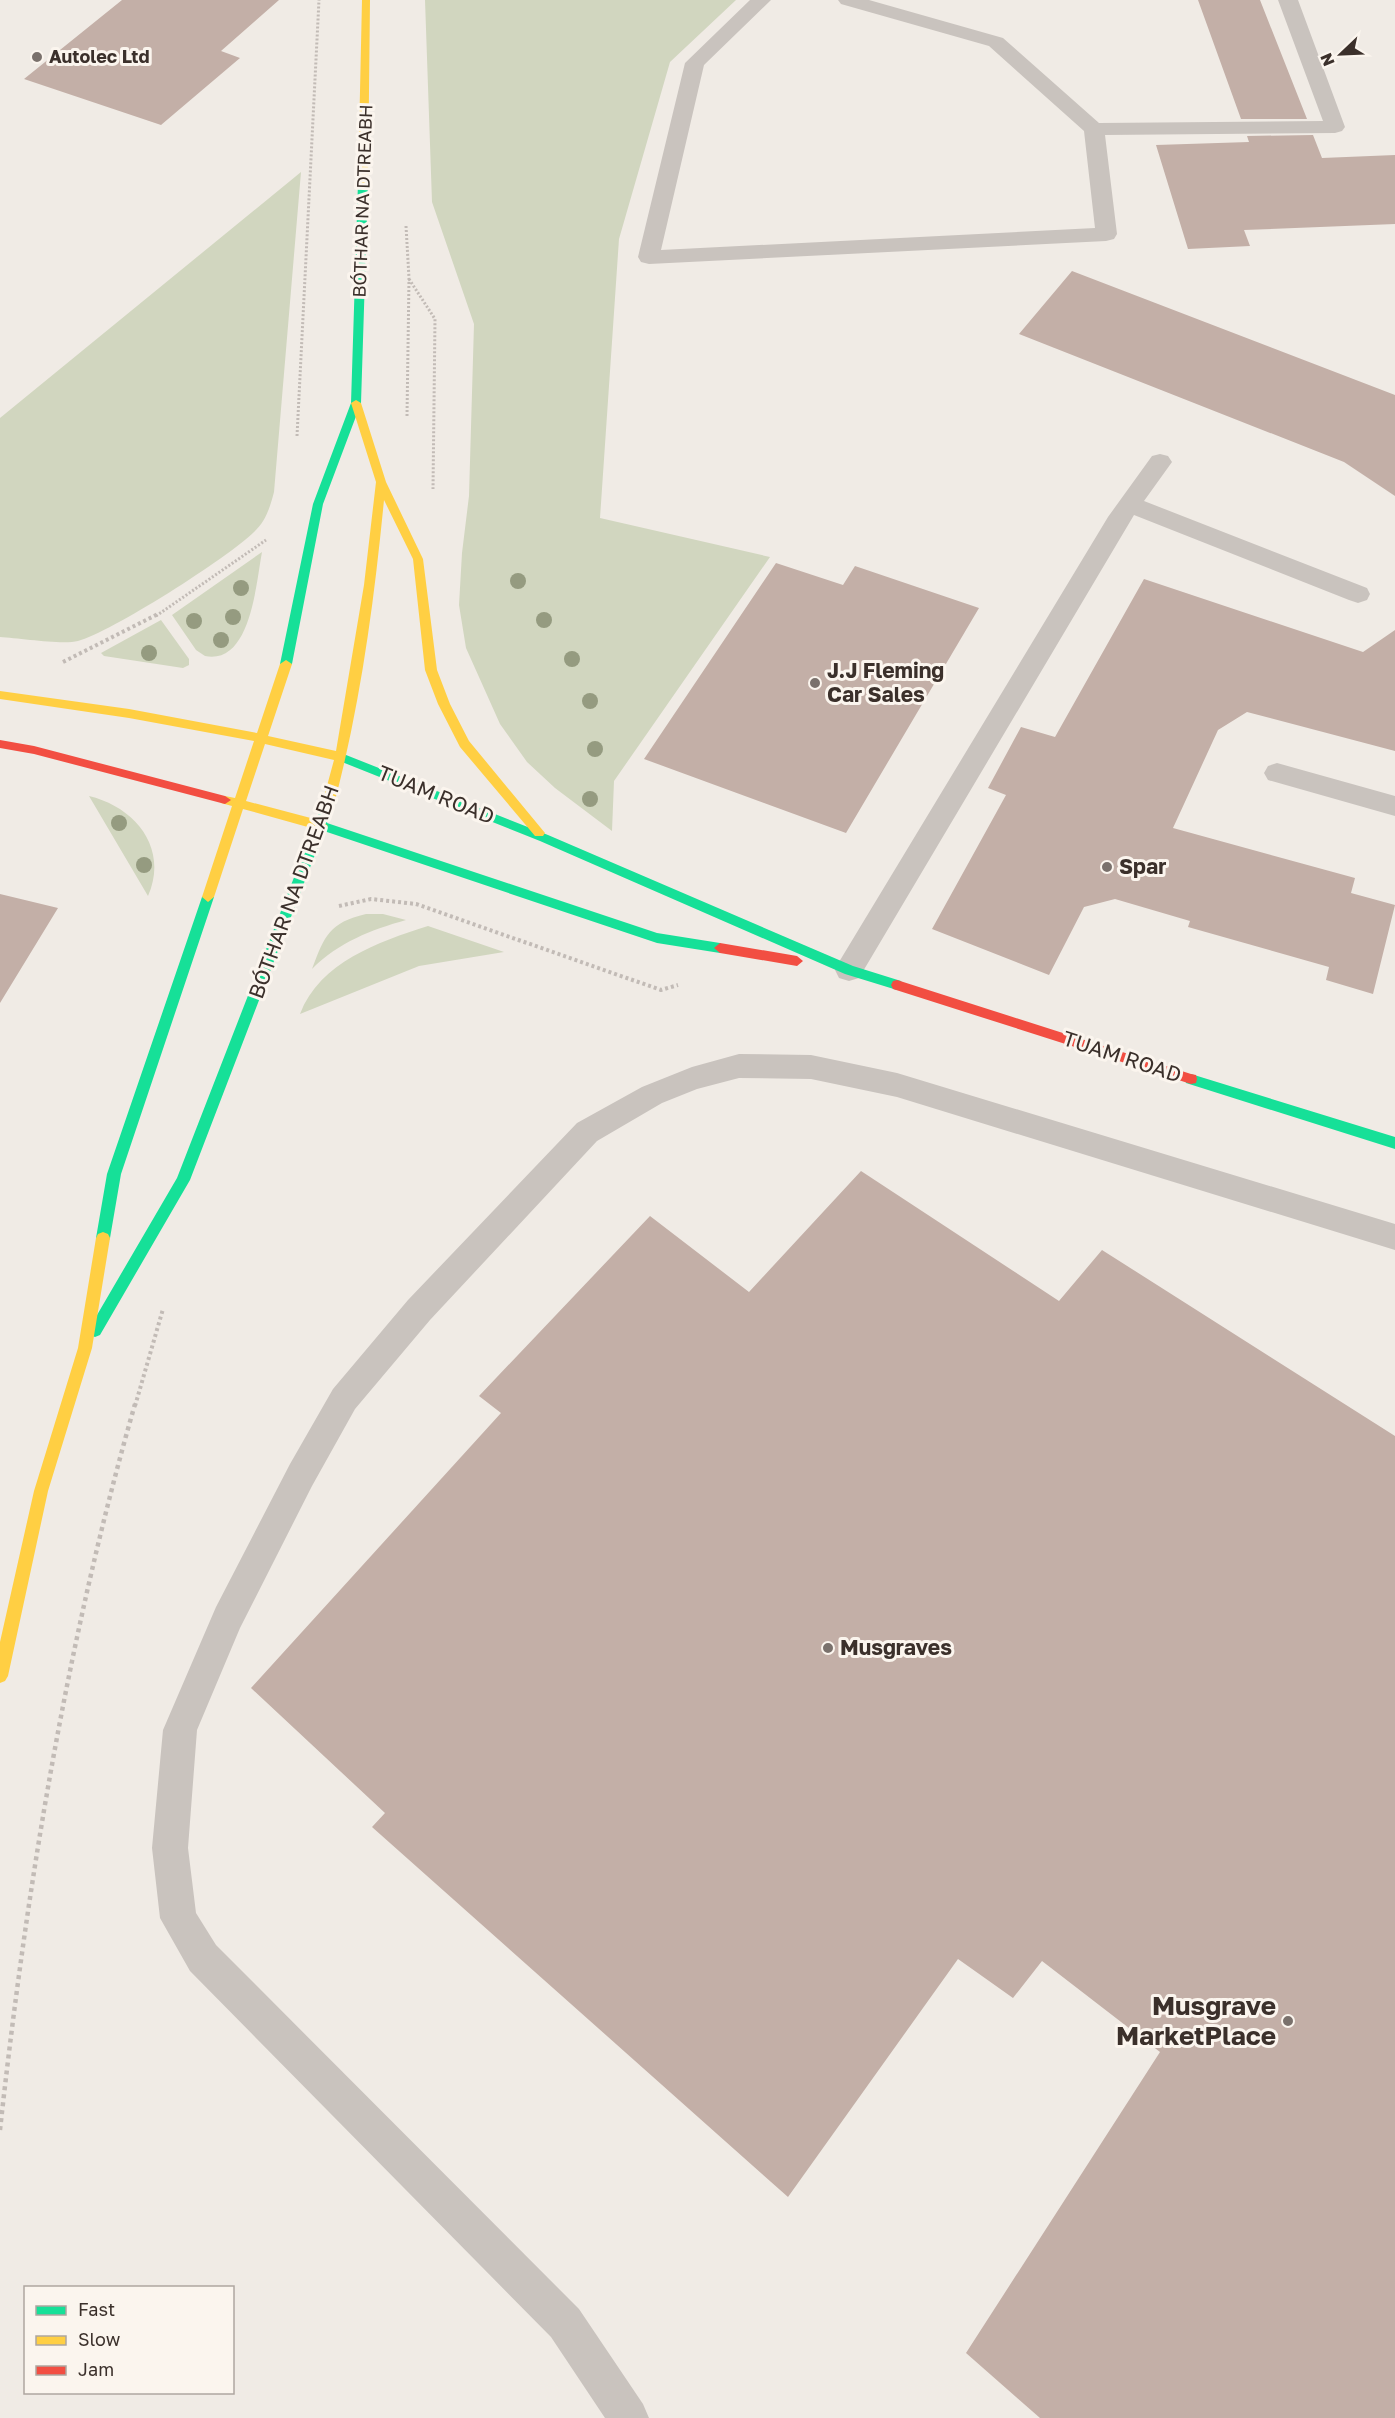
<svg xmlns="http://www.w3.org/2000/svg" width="1395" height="2418" viewBox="0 0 1395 2418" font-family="'Golos Text',sans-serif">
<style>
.green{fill:#d1d6bf}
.building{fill:#c3afa7}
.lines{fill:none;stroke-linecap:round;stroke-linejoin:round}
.path-far2{stroke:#c2bbb6;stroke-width:3;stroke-dasharray:2 2;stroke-linecap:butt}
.path-far1{stroke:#c2bbb6;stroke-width:4;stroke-dasharray:3 3;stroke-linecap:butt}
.path{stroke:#c2bbb6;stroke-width:4.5;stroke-dasharray:4 4;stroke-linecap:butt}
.lane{fill:#c9c3be;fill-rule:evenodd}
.fast{fill:#16e098;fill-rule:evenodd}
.slow{fill:#ffcf43;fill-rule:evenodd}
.jam{fill:#f24e42;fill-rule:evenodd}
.tree{fill:#959b80}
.poi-dot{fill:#7a716c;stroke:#fbf5ee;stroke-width:2}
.labels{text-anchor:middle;stroke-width:6;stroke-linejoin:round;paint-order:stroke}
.far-poi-label{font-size:18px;font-weight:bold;fill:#3b302b;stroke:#fbf5ee;text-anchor:start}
.far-street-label{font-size:18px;fill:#3b302b;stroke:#fbf5ee}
.poi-label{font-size:21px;font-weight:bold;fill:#3b302b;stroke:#fbf5ee;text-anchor:start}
.street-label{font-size:21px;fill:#3b302b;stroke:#fbf5ee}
.near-poi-label{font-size:26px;font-weight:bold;fill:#3b302b;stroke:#fbf5ee;text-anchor:end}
</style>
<rect width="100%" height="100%" fill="#f0ebe5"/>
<path class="green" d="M425,0H736L670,62L619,239L600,518L770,557L614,781L612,831L555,788L527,762L500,724L466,648L459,605L462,553L469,496L474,324L432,202Z
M301,172L274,492C270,507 266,521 254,532C229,557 110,633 78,641C62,645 19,638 0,637V418Z
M262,552C256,583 251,665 205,656L196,650L172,615Z
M161,620L189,659V665L183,668L104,656L101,653Z
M89,796C135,807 169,848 148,896Z
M366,914H383L406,920C371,930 339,942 312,969C325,935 329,923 366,914Z
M428,926L504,952L419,966L300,1014C320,962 378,942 428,926Z"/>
<path class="building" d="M122,0H279L221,51L240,58L161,125L24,79Z
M1198,0H1260L1307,119H1241Z
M1313,135L1322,158L1395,155V224L1244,230L1250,246L1188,249L1156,145L1249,142L1247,136Z
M1072,271L1395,395V496L1344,462L1019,334Z
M776,563L843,585L855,566L979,608L846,833L644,759Z
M1144,579L1363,652L1395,630V751L1247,712L1218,730L1173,828L1355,878L1351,893L1395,905L1373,994L1326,980L1329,967L1188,927L1190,921L1115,899L1084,907L1049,975L932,929L1006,795L988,788L1021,727L1055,737Z
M0,894L58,908L0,1003Z
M861,1171L1059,1301L1102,1250L1395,1436V2418H1040L966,2353L1160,2052L1042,1961L1013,1998L958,1959L788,2197L372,1827L385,1813L251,1688L501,1413L479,1396L650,1216L749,1292Z"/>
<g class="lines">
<path class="path-far2" d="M406,226L409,278L407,416
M409,279L435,319L433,489
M297,436L319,0
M156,616L266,540"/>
<path class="path-far1" d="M63,662L158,614
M339,906L371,899L416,904L661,990L678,985
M135,1406L163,1309"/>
<path class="path" d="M0,2130C27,1885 67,1641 135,1404"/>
<path class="lane" d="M750,0H771L704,65L661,250L1095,228L1084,131L989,46L841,4L838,0H869L1003,38L1099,123L1323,121L1278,0H1298L1345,127L1342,131L1335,133L1105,135L1117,234L1114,239L1106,241L649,264L641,262L638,257L685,63Z
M1160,454L1168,456L1172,462L1144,501L1367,588L1370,594L1367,600L1358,603L1349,600L1134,515L859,978L849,981L839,978L835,970L839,962L1108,517L1152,456Z
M1277,763L1395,796V816L1268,780L1264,773L1268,766Z
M739,1054L811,1055L897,1073L1395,1224V1250L897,1097L811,1079L739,1078L697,1089L662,1103L597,1141L430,1320L355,1409L312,1486L240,1628L197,1730L188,1848L196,1913L216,1945L579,2309L643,2404L649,2418H605L551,2337L190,1971L160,1918L152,1848L163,1730L216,1607L290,1464L333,1389L408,1300L577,1123L642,1087L692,1067Z"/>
<path class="fast" d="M363,179L368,182L361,403L323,504L292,664L286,668L280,664L313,504L351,403L358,182Z
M341,753L548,835L853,966L901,981L903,985L897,990L845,974L540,841L337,760L335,757Z
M327,804L333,808L327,823L657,933L720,943L726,948L720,953L657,943L324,831L190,1180L100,1335L95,1337L90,1335L88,1331L90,1327L177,1178L321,808Z
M208,892L214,897L121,1174L110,1238L108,1242L103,1244L98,1242L96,1238L107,1174L202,897Z
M1191,1074L1395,1137V1149L1186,1083L1185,1079L1186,1075Z"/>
<path class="slow" d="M362,0H370L368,182L363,185L358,182Z
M356,400L361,403L386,482L423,559L437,670L450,704L469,741L545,833L543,836H535L460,747L438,704L425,670L413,559L384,500C374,603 360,708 333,808L327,812L321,808L334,760L265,744L246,801L322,821L328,826L322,831L243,809L214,897L208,902L202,897L232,806L221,803L219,800L225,796L235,798L254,741L129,718L0,699V691L129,709L257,733L280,664L286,660L292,664L268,736L336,751L364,585L376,482L351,403Z
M103,1232L108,1234L110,1238L92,1348L48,1491L8,1676L5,1681L0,1683V1642L34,1491L78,1348L96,1238L98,1234Z"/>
<path class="jam" d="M0,740L34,746L225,796L231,800L225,804L34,754L0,748Z
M720,943L797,956L803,961L797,966L720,953L714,948Z
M897,980L1191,1074L1196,1075L1197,1079L1196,1083L1191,1084L893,989L891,985L893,981Z"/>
</g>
<g class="tree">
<circle cx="518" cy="581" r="8"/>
<circle cx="241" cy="588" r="8"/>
<circle cx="233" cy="617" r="8"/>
<circle cx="544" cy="620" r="8"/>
<circle cx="194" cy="621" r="8"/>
<circle cx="221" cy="640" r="8"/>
<circle cx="149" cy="653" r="8"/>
<circle cx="572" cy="659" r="8"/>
<circle cx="590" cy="701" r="8"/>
<circle cx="595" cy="749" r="8"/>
<circle cx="590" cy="799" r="8"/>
<circle cx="119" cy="823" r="8"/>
<circle cx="144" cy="865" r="8"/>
</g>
<g class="poi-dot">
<circle cx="37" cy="57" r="6"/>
<circle cx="815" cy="683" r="6"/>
<circle cx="1107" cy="867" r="6"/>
<circle cx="828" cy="1648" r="6"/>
<circle cx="1288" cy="2021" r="6"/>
</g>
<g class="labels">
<g class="far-poi-label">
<text x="49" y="63">Autolec Ltd</text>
</g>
<g class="far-street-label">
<text transform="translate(363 201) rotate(-88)" y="6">BÓTHAR NA DTREABH</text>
</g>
<g class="poi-label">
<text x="827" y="678">J.J Fleming<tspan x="827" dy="24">Car Sales</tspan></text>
<text x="1119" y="874">Spar</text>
<text x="840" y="1655">Musgraves</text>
</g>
<g class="street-label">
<text transform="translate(436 795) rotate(22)" y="7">TUAM ROAD</text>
<text transform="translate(294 892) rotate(-70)" y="7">BÓTHAR NA DTREABH</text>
<text transform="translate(1122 1057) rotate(18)" y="7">TUAM ROAD</text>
</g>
<g class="near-poi-label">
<text x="1276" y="2015">Musgrave<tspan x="1276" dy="30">MarketPlace</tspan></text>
</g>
</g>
<rect x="24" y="2286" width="210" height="108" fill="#fbf5ee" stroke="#aea6a0" stroke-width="1.5"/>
<rect x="36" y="2306" width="30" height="9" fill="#16e098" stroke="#aea6a0" stroke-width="1.5"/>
<text x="78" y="2316" font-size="18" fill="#3b302b">Fast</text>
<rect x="36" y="2336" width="30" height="9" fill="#ffcf43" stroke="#aea6a0" stroke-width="1.5"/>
<text x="78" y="2346" font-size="18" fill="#3b302b">Slow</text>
<rect x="36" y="2366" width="30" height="9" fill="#f24e42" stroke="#aea6a0" stroke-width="1.5"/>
<text x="78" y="2376" font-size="18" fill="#3b302b">Jam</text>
<g transform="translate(1341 54) rotate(247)" stroke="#fbf5ee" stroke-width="4.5" paint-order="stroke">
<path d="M0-4.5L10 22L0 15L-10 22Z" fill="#3b302b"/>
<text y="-9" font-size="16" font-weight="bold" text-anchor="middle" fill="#3b302b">N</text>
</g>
</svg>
